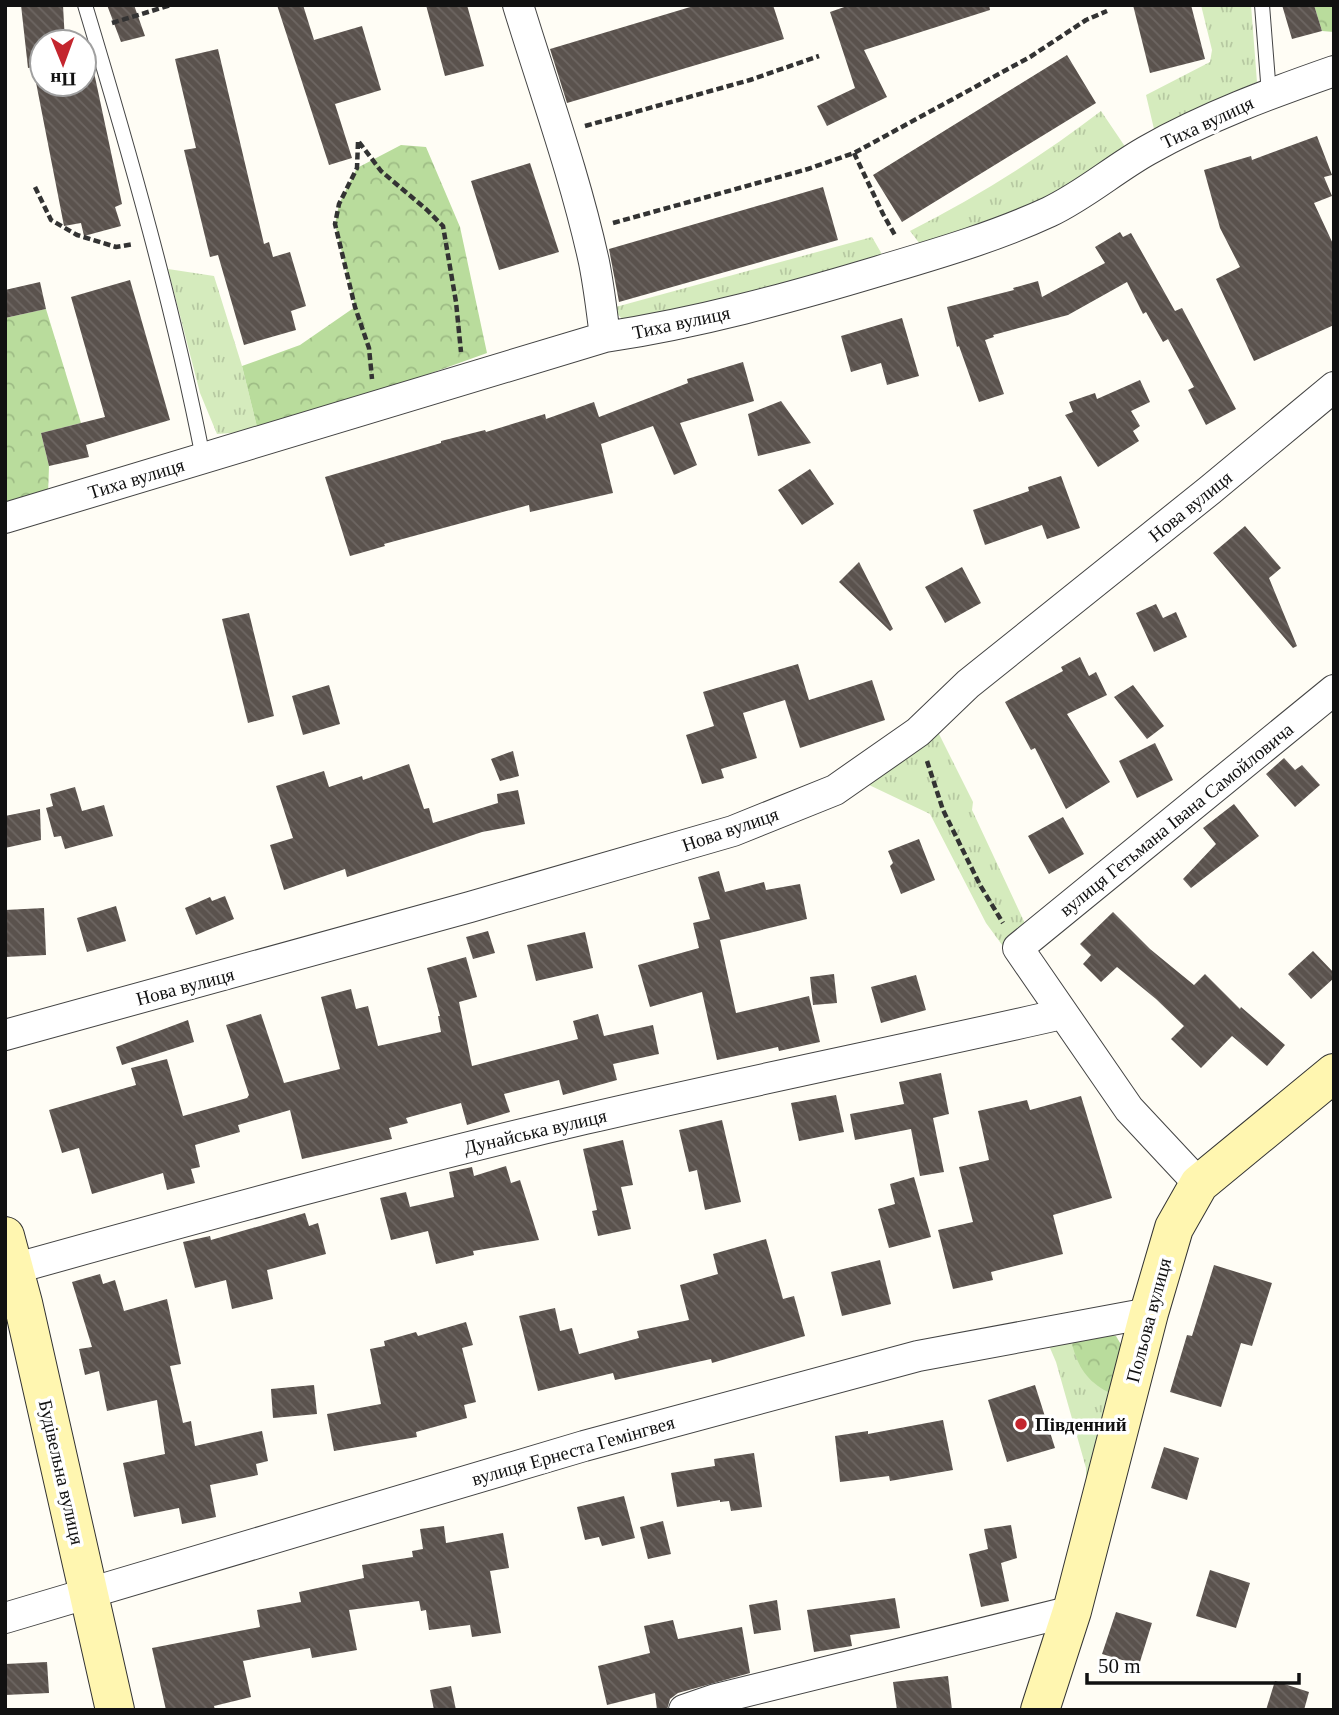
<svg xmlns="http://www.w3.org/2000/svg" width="1339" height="1715" viewBox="0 0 1339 1715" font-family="'Times New Roman',serif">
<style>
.grass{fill:url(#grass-tufts)}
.forest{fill:url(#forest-crowns)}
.building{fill:url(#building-back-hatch)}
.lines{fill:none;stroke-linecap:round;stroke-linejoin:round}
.lane-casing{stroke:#444;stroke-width:16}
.street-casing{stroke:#444;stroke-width:32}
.secondary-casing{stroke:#333;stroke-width:40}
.path{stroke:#333;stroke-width:4.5;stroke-dasharray:7 3.5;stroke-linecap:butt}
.lane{stroke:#fff;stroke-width:14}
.street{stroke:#fff;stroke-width:30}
.secondary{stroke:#fff6b0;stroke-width:38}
.poi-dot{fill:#c4262e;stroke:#fff;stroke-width:2.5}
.labels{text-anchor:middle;stroke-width:7;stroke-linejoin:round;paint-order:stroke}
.street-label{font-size:19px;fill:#111;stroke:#fff}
.poi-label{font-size:19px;font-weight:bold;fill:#111;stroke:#fff;text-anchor:start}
</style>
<defs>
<pattern id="grass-tufts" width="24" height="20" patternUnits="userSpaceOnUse" patternTransform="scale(1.75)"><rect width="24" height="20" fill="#d5ebbd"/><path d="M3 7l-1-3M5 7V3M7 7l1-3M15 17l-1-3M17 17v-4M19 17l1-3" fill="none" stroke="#b6c8a1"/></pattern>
<pattern id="forest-crowns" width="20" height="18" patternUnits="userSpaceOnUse" patternTransform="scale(1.75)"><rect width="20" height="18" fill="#b9dc9c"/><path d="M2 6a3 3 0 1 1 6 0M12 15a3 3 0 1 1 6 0" fill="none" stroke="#9ebc85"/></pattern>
<pattern id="building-back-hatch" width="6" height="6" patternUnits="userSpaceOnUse" patternTransform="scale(1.75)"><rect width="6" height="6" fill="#5a524d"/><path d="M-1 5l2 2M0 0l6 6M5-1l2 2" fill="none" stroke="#6d6662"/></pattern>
</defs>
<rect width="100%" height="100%" fill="#fffdf5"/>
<path class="grass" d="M1201,5H1251L1257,82L1154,129L1146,95L1210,62L1212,50Z
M1101,111L1126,148L1034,206L920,244L910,231C977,197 1041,157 1101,111Z
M872,237L883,256L745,295L624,321L612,308Z
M168,269L214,276L242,366L258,431L217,434L200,393Z
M937,730L973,802L972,810L1028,930L1016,964L986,923L930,814L867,784Z
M1078,1338L1121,1384L1086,1499V1468L1056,1362L1047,1341Z"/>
<path class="forest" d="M1314,5H1334V32L1322,31Z
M401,145L426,147L460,227L487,353L373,394L258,431L242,366L300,345L355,307L335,224L339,204L357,168Z
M46,309L81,423L41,433L49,466L48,495L5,508V318Z
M1100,1334L1116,1336L1123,1348L1121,1384L1108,1392C1087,1381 1078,1367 1072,1344L1078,1338Z"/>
<path class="building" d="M21,5H63L65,42H42V84H84V65L92,63L122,204L115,207L121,226L84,236L81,223L64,226L33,67L28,68Z
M107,5H134L145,36L121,42Z
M277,5H303L314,40L362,26L381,90L335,104L352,158L329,165Z
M426,5H467L484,66L445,76Z
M697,5H773L784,39L567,103L550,49Z
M850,5H989L990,10L864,50L887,97L827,126L817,106L855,88L830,12Z
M1133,5H1191L1205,59L1150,73Z
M1282,5H1314L1322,31L1292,39Z
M218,49L264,244L269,242L273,257L290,252L306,306L291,311L296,330L244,345L218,255L210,257L184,150L196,148L175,59Z
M1067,55L1096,103L902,222L873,175Z
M1317,136L1332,175L1324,177L1332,196L1314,203L1334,246V325L1254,361L1216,279L1240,267L1220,228L1204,170L1251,156L1252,160Z
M530,163L559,252L499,270L471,181Z
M823,187L838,240L619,302L609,249Z
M1120,232L1123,237L1131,233L1175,311L1182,308L1236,409L1206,425L1188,390L1194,387L1168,339L1163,342L1146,312L1143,314L1127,282L1068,315L993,335L994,337L985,340L1004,394L979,402L959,346L957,347L947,307L1014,290L1013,288L1038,281L1042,297L1105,263L1095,247Z
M130,280L170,420L86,445L89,457L49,466L41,433L105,417L71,297Z
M40,282L46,309L5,318V290Z
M902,318L919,376L887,385L881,363L851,372L841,336Z
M743,362L754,401L680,423L697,465L674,475L653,426L601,444L613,493L530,512L529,505L384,544L385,546L350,556L325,477L441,443V441L485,430L486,432L545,414L546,419L594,402L599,417L688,383L687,379Z
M1140,380L1150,402L1131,411L1140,426L1133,431L1139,441L1098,467L1065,415L1073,412L1069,402L1095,393L1097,399Z
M781,401L811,443L758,456L748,414Z
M810,469L834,504L802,525L778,490Z
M1061,476L1080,528L1047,539L1042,525L985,545L973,510L1029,491L1028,487Z
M1245,526L1281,568L1269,578L1297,646L1293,648L1213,553Z
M859,562L893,629L890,631L839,582Z
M962,567L981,603L945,623L925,587Z
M1156,604L1163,618L1176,612L1187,637L1154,652L1136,613Z
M249,613L274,716L248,723L222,619Z
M1080,657L1089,676L1096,672L1107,695L1067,714L1110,782L1066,809L1035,748L1031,750L1005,702L1063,671L1061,667Z
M798,664L809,700L872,680L885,720L800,748L785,700L743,713L757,758L721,769L724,778L702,784L686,735L714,726L703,692Z
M329,685L340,724L303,735L292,696Z
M1133,685L1164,726L1147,739L1114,697Z
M1155,743L1173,780L1137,798L1119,761Z
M513,751L519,776L500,781L491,759Z
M1284,758L1295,770L1302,765L1320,785L1295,807L1266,774Z
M409,764L424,809L429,808L433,823L498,803L497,794L518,790L525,824L482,832L347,877L345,869L284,890L270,845L293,838L276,786L324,771L329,787L362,776L363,780Z
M75,787L82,811L104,805L113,836L65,849L61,836L54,837L46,808L53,806L50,794Z
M1234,804L1259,836L1191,888L1183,879L1216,844L1203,828Z
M40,809L41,840L5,848V816Z
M1063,817L1084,854L1049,874L1028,836Z
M919,839L935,880L901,894L890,866L893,863L888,851Z
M719,871L725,892L764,882L766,890L800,884L807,919L720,940L736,1013L809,996L820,1042L779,1051L778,1047L717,1060L702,992L650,1007L638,965L699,948L693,923L710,919L698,877Z
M225,896L234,919L196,935L185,908L210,897L212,901Z
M116,906L126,941L87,952L77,918Z
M44,908L46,955L5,957V910Z
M1113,912L1150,949L1194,985L1205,974L1240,1009L1241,1007L1285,1045L1267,1066L1232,1036L1201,1068L1171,1039L1184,1026L1156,999L1117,967L1101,982L1083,964L1091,955L1080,944Z
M488,931L495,953L473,959L466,937Z
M585,932L593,968L536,981L527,945Z
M1313,951L1334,973V978L1311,999L1288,974Z
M466,957L477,997L459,1002L472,1066L578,1039L573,1021L598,1014L604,1036L653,1025L659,1054L613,1064L617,1080L563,1095L559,1080L504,1094L510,1112L467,1125L461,1103L406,1118L408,1123L389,1128L392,1139L302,1159L290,1110L238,1125L240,1132L195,1145L200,1167L191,1169L195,1183L167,1190L163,1173L92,1194L79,1148L62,1153L49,1110L136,1085L131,1068L167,1059L183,1116L247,1098L249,1095L226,1025L261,1014L284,1083L340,1069L321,997L351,989L356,1009L368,1006L378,1046L441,1032L438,1016H440L427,968Z
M834,974L837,1003L813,1005L810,977Z
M916,975L926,1010L881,1023L871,987Z
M188,1020L194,1042L122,1065L116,1047Z
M941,1073L949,1114L933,1118L944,1172L920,1176L911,1129L855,1140L850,1114L904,1104L899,1082Z
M836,1095L844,1132L799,1141L791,1103Z
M1081,1096L1112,1198L1053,1215L1063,1254L991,1272L993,1280L953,1289L938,1230L973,1222L959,1167L989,1160L978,1111L1027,1100L1030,1110Z
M722,1120L741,1202L705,1210L697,1170L689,1172L679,1130Z
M623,1140L633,1185L621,1187L631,1229L598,1236L592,1211L597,1210L583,1149Z
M506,1166L511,1183L520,1180L539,1240L473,1251L474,1255L436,1264L428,1231L391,1240L380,1198L406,1192L410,1207L454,1197L449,1172L472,1167L474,1176Z
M914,1177L931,1237L889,1248L878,1209L895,1204L890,1184Z
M305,1213L309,1226L318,1223L326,1254L267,1270L273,1299L232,1309L226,1280L195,1288L183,1242L210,1236L211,1240Z
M766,1239L783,1299L794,1296L805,1336L712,1363L711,1359L615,1380L613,1373L538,1391L519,1316L555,1308L560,1331L572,1328L579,1354L639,1338L637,1331L689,1320L680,1285L718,1274L713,1254Z
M880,1260L891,1304L842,1316L831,1272Z
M1214,1265L1272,1283L1252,1346L1241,1343L1221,1407L1170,1392L1187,1335L1192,1336Z
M100,1274L103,1284L115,1280L124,1311L167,1299L181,1364L170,1366L183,1423L191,1421L195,1446L262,1431L268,1461L256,1464L258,1475L210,1485L216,1517L182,1524L179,1508L134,1517L123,1463L165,1454L157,1400L107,1411L99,1371L85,1375L79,1349L92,1347L72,1282Z
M466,1322L473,1345L462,1348L476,1402L464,1405L467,1418L416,1432L417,1437L334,1451L327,1414L381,1404L370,1349L385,1346L384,1341L416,1332L418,1336Z
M314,1385L317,1414L273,1418L271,1389Z
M1035,1385L1055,1448L1007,1462L988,1400Z
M943,1420L953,1470L890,1481L889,1476L840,1482L835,1436L868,1431V1434Z
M1164,1447L1199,1458L1187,1500L1151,1488Z
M754,1453L762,1507L731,1511L729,1501L720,1502V1500L677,1507L671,1473L715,1466L714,1459Z
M624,1496L635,1538L602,1546L599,1537L585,1540L577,1507Z
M663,1521L671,1554L648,1559L640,1527Z
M1011,1525L1017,1558L1001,1563L1009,1601L981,1607L969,1554L988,1549L984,1529Z
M444,1526L446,1543L503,1533L509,1568L490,1571L501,1633L472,1637L470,1625L429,1630L426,1610L421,1611L419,1601L349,1610L357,1650L312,1658L310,1648L243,1661L251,1697L214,1706L215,1710H166L152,1648L260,1627L257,1610L301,1602L299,1592L364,1578L362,1565L413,1557L412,1551L423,1549L420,1529Z
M1210,1570L1250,1583L1236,1628L1196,1616Z
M895,1598L900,1628L850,1635L852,1646L814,1652L807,1610Z
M777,1600L781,1630L754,1634L749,1605Z
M1116,1612L1152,1623L1139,1665L1102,1654Z
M673,1620L678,1639L742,1627L750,1673L678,1693L670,1699L667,1710H657L655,1693L607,1705L598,1666L650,1653L644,1626Z
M47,1662L49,1693L5,1695V1664Z
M948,1676L952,1710H897L893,1682Z
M1275,1681L1309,1692L1304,1710H1266Z
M451,1686L456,1710H434L430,1690Z"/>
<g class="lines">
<defs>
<path id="lane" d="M85,5C130,154 173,305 203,458
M1262,5L1269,94"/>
<path id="street" d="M518,5C544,90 575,175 594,262C599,287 602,312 605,337
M5,518L605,337C698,323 789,298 879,271C936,254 995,237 1049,212C1085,195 1114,169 1148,150C1206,117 1271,93 1334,71
M5,1035L470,907L733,831L835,790L918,732L968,684L1210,490L1334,387
M1199,1184L1129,1109L1018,948L1334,690
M13,1269C203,1216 393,1164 585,1119C744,1082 903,1050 1062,1014
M5,1618L584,1446L918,1356L1149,1313
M684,1710L716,1699L1072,1611"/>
<path id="secondary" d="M5,1236L23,1303L115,1710
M1040,1710L1072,1611L1149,1313L1174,1228L1199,1184L1334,1073"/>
</defs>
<use href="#lane" class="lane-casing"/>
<use href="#street" class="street-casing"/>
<use href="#secondary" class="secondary-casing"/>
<path class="path" d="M112,23L171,5
M585,126L750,80L819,56
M358,142L357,168L339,204L335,224L355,307L369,348L372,379
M359,142L381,171L427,210L443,226L456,302L461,352
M854,153L883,214L896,237
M35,187L51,220L77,235L116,247L134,244
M613,223L808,169L854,153L1030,57L1086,20L1107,11
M927,761L943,810L980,885L1003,923"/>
<use href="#lane" class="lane"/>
<use href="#street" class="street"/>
<use href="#secondary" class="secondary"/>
</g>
<circle class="poi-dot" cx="1021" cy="1424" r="7"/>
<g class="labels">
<g class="street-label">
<text transform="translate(1207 122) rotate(-25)" y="7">Тиха вулиця</text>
<text transform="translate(681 322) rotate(-12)" y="7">Тиха вулиця</text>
<text transform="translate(136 478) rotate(-17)" y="7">Тиха вулиця</text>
<text transform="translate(1190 506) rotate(-39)" y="7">Нова вулиця</text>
<text transform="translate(1176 819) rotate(-39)" y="7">вулиця Гетьмана Івана Самойловича</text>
<text transform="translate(730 829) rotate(-19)" y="7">Нова вулиця</text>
<text transform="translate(185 986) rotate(-15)" y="7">Нова вулиця</text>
<text transform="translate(535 1131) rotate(-13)" y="7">Дунайська вулиця</text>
<text transform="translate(1148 1320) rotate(-75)" y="7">Польова вулиця</text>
<text transform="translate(573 1450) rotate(-16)" y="7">вулиця Ернеста Гемінгвея</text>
<text transform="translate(62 1472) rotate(77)" y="7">Будівельна вулиця</text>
</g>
<g class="poi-label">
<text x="1035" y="1431">Південний</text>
</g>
</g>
<rect width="1339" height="1715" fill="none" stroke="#111111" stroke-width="14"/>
<g transform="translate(63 63) rotate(179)"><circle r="33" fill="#ffffff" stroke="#a0a0a0" stroke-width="2"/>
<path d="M0-5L12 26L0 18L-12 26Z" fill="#c4262e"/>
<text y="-10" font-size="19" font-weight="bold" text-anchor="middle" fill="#111111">Пн</text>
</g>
<path d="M1087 1673v10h212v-10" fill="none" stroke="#111111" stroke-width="3.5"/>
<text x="1098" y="1673" font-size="21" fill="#111111" stroke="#ffffff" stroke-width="5" paint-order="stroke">50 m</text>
</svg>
